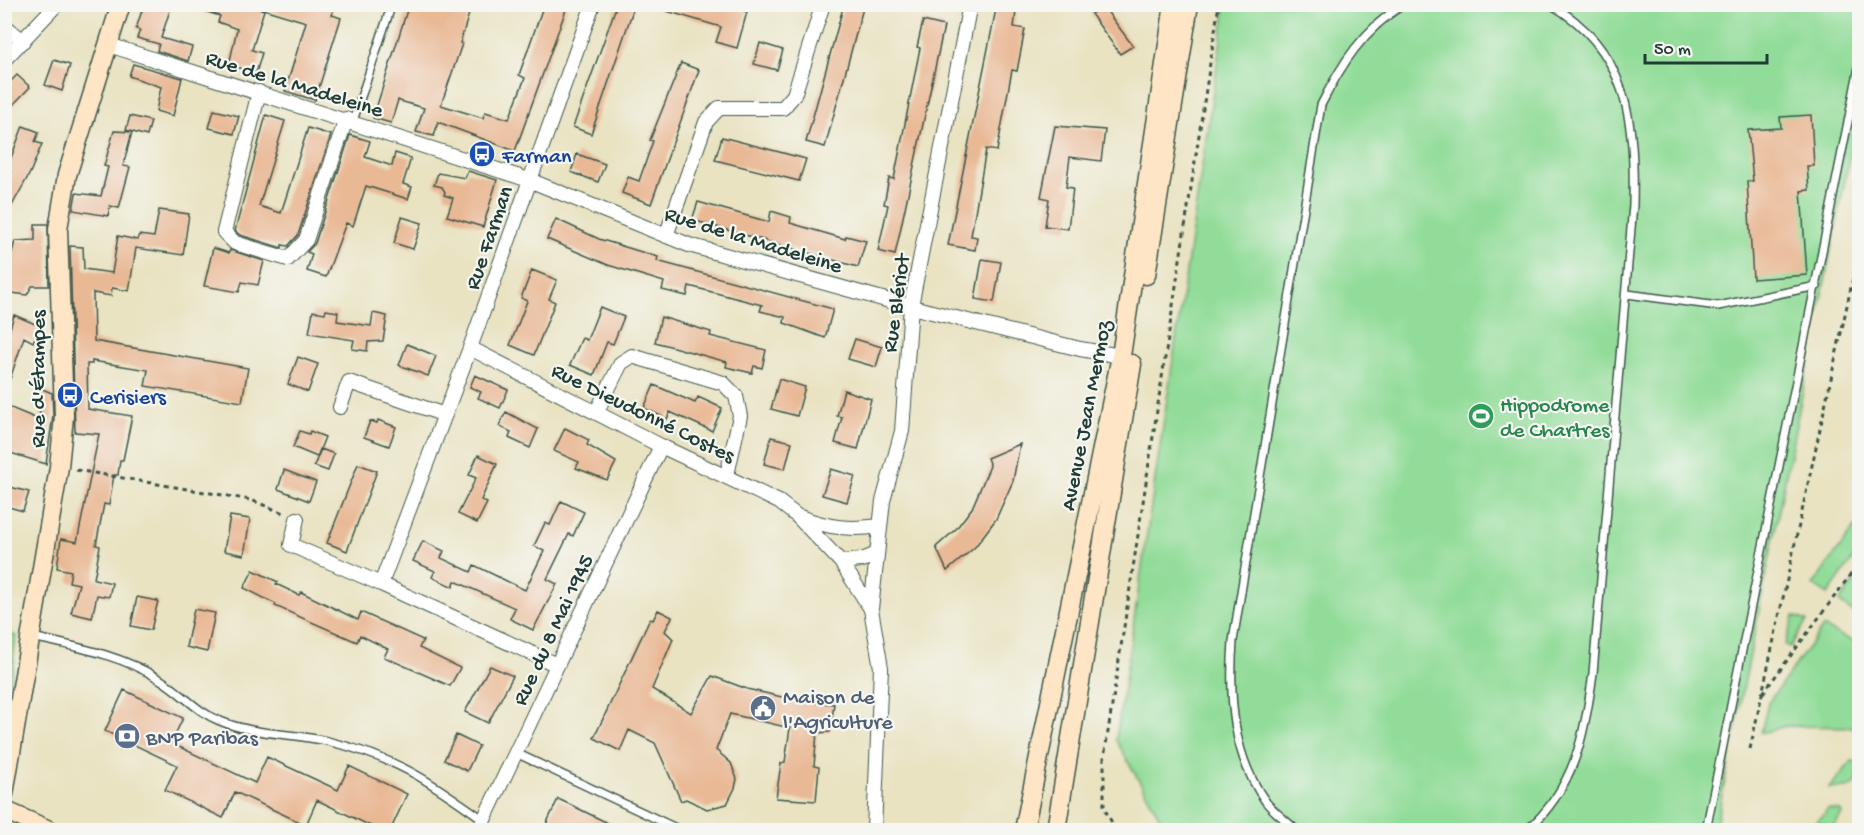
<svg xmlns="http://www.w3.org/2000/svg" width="1864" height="835" viewBox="0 0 1864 835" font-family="'Gochi Hand',sans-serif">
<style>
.green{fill:#91dc98;stroke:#588c66;stroke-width:1.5}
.forest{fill:#74bc80;stroke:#4a7c5a;stroke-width:1.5}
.building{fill:#e9b894}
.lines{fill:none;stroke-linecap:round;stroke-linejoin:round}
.lane-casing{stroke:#3d5649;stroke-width:10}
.street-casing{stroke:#3d5649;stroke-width:16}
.secondary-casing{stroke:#3d5649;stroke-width:21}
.path{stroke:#3d5649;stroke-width:3;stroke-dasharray:4.5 4.5;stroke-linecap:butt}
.lane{stroke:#fff;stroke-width:7}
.street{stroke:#fff;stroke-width:14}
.secondary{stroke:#fee5c5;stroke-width:18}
.labels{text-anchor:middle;stroke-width:4.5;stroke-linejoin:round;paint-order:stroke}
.street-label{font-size:22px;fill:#1f3d34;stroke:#f6f6f2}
.transit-label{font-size:22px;fill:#164399;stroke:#f6f6f2;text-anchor:start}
.leisure-label{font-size:22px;fill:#27864d;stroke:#f6f6f2;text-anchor:start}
.service-label{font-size:22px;fill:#4e5e75;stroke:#f6f6f2;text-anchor:start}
</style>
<rect width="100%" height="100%" fill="#f6f6f2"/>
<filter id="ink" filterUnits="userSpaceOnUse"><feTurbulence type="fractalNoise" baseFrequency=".0167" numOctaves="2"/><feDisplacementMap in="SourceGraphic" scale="12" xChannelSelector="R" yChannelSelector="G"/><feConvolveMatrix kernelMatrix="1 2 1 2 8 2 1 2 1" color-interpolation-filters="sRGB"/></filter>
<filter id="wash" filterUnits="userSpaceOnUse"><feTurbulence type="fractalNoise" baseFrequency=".008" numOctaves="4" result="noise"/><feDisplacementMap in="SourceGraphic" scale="24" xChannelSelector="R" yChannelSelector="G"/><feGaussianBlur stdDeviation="1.35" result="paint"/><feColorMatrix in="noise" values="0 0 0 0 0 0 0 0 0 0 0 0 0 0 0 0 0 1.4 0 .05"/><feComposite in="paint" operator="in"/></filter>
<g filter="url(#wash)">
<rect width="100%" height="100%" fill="#e9e3c2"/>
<path class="green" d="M1226,5H1859V110L1715,830H1167L1116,740Z
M1859,521V550L1828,595L1813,585Z
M1855,580L1859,583V617L1839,602Z
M1794,616L1807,621L1790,647L1785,645Z
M1823,627L1857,643L1859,649V727L1786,726L1761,733L1768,703Z
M5,632L16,636L5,720Z
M1852,761L1859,762C1860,789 1854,789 1829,788Z
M1828,809L1840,810L1842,813L1833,830H1810Z"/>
<path class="forest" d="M5,645L14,661L5,714Z"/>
<g id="blocks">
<path class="building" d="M144,4H172L161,38L192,47L188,61L157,51L159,44L137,38L140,30L136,29Z
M195,4H246L264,10L252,50L262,53L256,73L229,65L237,29L218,22L220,16L194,8Z
M261,4H335L332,15L341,18L315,100L285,91L306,22L260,8Z
M409,4H472L460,43L462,44L441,105L483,118L485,112L509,119L525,78L519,75L544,4H568L515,151L438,122L434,136L416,132L424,108L400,101L398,100L391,123L373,118Z
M617,4H635L591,134L573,127Z
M656,4H723L747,12L737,48L716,42L721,27L656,8Z
M844,4L863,8L825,147L806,142Z
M997,4H1017L1014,27L1025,29L1017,71L1012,70L997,151L986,149L971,236L977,237L975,250L948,245Z
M1103,6L1133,46L1120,54L1091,14Z
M923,21L944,26L895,255L878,251L888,205L884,204L889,178L894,179L920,48L917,47Z
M760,43L783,50L777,70L754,64Z
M54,60L70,65L62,91L45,85Z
M681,63L699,70L651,204L622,193L628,177L639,181L653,141L650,140Z
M133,64L182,78L173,116L156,111L161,87L129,76Z
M17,75L30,87L12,106L4,98V88Z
M214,110L239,116L234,134L209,128Z
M266,115L285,121L259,206L281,213L308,128L331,135L298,235L288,246L282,245V248L240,235L235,231Z
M1811,115L1814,166H1807L1809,190L1801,191L1807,275L1753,279L1747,181H1753L1748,130L1781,128L1780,117Z
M130,116L151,121L147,136L126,130Z
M23,126L39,132L35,142L42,144L30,173L4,220V188L12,173L6,171Z
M1055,126L1105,130L1101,161L1070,157L1066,187L1073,188L1068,229L1045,226L1049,199L1041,197Z
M114,131L132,132L123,166L130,167L119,208L110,206L108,216L73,210L76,193L101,196L108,167L104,166Z
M350,135L370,141L365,157L392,166L395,153L411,158L403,184L412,187L408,199L366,186L353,226L346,223L326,277L307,271L312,254L307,252L315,243Z
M722,137L806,159L799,181L715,160Z
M577,154L605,164L598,182L571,172Z
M468,171L497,180L483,227L447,216L453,198L444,195L445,192L442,187L434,185L438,173L465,178Z
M698,202L769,222L771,211L791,217L790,223L845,239L846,236L866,241L858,267L692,220Z
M159,210L189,214L183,255L136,248L129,291L112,288L111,296L93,293L94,341L248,368L242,402L145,386L148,370L92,361V364H87L88,409L132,416L123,460H120L118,475H114L109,505L104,504L96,545L100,546L94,579L112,583L109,597L97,595L92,618L71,613L79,584L69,582L71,571L57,568L61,539L77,542L99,434L75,432L70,246L83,247L84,269L112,273L118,236L137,240L139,235L154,237Z
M402,217L422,223L413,249L394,243Z
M556,219L599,239L658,257L657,261L833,309L825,338L784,323L785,317L760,311L762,305L689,286L687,296L662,290L664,282L608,265L547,239Z
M35,224H48L49,286H32L27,295L4,292L5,279L15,241L35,240Z
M213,248L229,253L230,250L264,261L258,285L242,282L239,292L204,286Z
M982,259L1001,262L994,302L975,299Z
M532,270L557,280L549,299L555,302L534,355L510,345L527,301L521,298Z
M600,307L624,317L613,344L607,342L594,375L570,365L582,338L587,340Z
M326,310L338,312L337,321L371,326L373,313L387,316L383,341L368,342L367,351L352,349L354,340L309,333L313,311L325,313Z
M14,315L40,326L33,342L24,337L7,388H4V349Z
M661,317L711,332L710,336L766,350L762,368L754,366L752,373L726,367L727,362L655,342Z
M855,339L882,347L876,367L848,359Z
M407,344L436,356L428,376L399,365Z
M298,357L318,364L308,392L288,384Z
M475,375L508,390L500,408L478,398L481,392L470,387Z
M779,379L805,387L797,416L771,409Z
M654,385L695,403L698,397L722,408L712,431L670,412L667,419L644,408Z
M40,388L52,393L53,415L46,464L4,451V405L40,420Z
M844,390L871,399L858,449L835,443L842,417L837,416Z
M506,412L538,429L530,448L509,438L511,432L499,426Z
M378,420L396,427L389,446L364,437L370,421L377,423Z
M565,428L589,440L587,445L616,462L607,480L576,468L579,462L554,451Z
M300,431L309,434L310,431L325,437L317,457L293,447Z
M771,437L792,442L785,469L764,464Z
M1020,444L1013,481L996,519L975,547L947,571L936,547L956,529L972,508L990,466L987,458Z
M321,449L334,454L328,471L314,466Z
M478,455L497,464L481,500L487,503L477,523L458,514L476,478L469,475Z
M358,464L377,471L347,551L327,543Z
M831,469L855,476L847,502L822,495Z
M284,470L316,482L309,501L278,489Z
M10,487L29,492L23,511L5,506Z
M561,501L584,512L573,536L569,534L547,579L557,584L533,630L510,619L515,608L455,581L453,587L432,577L435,571L413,561L423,541L444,551L441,558L471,572L474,565L525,590L544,551L534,546L545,523L550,525Z
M230,516L250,519L244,555L224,551Z
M253,570L278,582L276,584L299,595L301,592L358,620L361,612L423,640L419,648L460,668L450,686L384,657L388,649L360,635L357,642L275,606L276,604L244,588Z
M137,597L158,601L151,630L131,626Z
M194,609L215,613L207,652L186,647Z
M658,610L672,617L665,631L673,639L652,689L691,713L712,676L747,689L799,701L834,704L830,732L817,733L814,766L819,767L816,801L776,798L781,763L785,762L790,728L730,714L716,750L731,763L737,779L735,788L727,804L707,809L686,799L681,801L655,743L629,730L620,751L594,738L650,619L653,620Z
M490,666L513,676L488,723L465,712Z
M124,690L183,718L171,743L255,783L267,757L338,790L349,766L407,794L390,831H381L317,800L306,825L235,792L223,818L165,790L177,765L105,731Z
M456,735L479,746L467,771L444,760Z
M558,799L569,804L624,831H543Z"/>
</g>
</g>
<g filter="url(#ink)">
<use href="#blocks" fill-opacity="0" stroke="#3d5649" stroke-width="1.5"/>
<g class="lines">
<defs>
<path id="lane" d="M353,121L392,4
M1627,294L1718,306L1817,286
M32,637C77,647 122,655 161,680C182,693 197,712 220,721C254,735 293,733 327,741C395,757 430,781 484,820
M516,753L680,830
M1296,830C1287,821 1274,812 1266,802C1232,755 1229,697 1233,641L1321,105C1342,63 1363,30 1404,4
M1527,830C1575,788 1585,734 1593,673L1633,205C1635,124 1629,49 1550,4
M1706,830L1860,62"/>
<path id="street" d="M4,25L23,41
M109,45L529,180L689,245L904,305L1080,349L1121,356
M4,60L57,4
M259,92L224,232L235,243L288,259L306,240L346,119
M666,236L706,122L719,108H783L794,95L823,4
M470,348L661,446L779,502L797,516L841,562L871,609L881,668L874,830
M340,407L349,382L445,415
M597,411L621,363L632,356L723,383L736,396L740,416L727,475
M800,517C828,528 851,530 880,526
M297,519L291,545L381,584
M841,562L862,560L877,554
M871,609L883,501L902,431L911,306L970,4
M557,665L381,584L470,348L593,4
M479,830L661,446"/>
<path id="secondary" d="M1146,275L1189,4
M4,794L59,467L64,416L58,229L67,175L121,4
M4,810L49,830
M1024,830L1121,356L1174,4
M1056,830L1132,364"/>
</defs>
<use href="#lane" class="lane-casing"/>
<use href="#street" class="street-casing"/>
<use href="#secondary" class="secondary-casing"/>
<path class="path" d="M76,470L251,500L286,514
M1763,693L1860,562
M1750,749L1860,246
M1116,830L1104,808V758L1219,4"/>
<use href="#lane" class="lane"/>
<use href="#street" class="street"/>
<use href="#secondary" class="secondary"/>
</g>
</g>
<defs>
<symbol id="bus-disc" viewBox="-11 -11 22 22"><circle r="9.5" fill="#1a4fb4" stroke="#f6f6f2"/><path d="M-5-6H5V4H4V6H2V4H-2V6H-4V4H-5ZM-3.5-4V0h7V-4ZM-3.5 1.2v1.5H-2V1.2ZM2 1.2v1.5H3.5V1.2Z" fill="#fff"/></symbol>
<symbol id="stadium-disc" viewBox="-11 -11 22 22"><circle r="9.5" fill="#2e9e5b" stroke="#f6f6f2"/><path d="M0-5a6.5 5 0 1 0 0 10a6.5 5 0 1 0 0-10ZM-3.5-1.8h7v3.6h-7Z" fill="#fff"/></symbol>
<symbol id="civic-disc" viewBox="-11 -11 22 22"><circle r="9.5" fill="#5c6f8a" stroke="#f6f6f2"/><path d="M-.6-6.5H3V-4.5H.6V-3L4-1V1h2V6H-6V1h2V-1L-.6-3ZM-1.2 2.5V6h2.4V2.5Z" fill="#fff"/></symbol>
<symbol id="bank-disc" viewBox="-11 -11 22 22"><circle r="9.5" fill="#5c6f8a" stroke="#f6f6f2"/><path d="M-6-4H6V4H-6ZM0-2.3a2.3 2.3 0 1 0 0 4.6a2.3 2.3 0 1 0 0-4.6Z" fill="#fff"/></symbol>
</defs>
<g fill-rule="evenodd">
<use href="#bus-disc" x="467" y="139" width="30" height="30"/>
<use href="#bus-disc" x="55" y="380" width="30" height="30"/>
<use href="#stadium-disc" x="1466" y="401" width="30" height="30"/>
<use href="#civic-disc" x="748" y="693" width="30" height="30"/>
<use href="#bank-disc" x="112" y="721" width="30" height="30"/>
</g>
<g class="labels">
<g class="street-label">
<text transform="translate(295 82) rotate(17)" y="8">Rue de la Madeleine</text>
<text transform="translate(487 237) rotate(-71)" y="8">Rue Farman</text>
<text transform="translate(754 238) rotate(17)" y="8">Rue de la Madeleine</text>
<text transform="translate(894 303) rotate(-82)" y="8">Rue Blériot</text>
<text transform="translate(36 379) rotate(-90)" y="8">Rue d'Étampes</text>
<text transform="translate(644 411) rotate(26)" y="8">Rue Dieudonné Costes</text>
<text transform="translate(1084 415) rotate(-79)" y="8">Avenue Jean Mermoz</text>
<text transform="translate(551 629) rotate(-65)" y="8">Rue du 8 Mai 1945</text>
</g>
<g class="transit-label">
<text x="502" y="162">Farman</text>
<text x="90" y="403">Cerisiers</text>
</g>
<g class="leisure-label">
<text x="1500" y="411">Hippodrome<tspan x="1500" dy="25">de Chartres</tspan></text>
</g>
<g class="service-label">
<text x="783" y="703">Maison de<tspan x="783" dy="25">l'Agriculture</tspan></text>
<text x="146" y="744">BNP Paribas</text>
</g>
</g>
<rect width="1864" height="835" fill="none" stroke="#f6f6f2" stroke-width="24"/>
<path d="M1645 54v9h122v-9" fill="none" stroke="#1f3d34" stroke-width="3"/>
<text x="1654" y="54" font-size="18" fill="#1f3d34" stroke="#f6f6f2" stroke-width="4.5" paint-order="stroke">50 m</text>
</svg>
